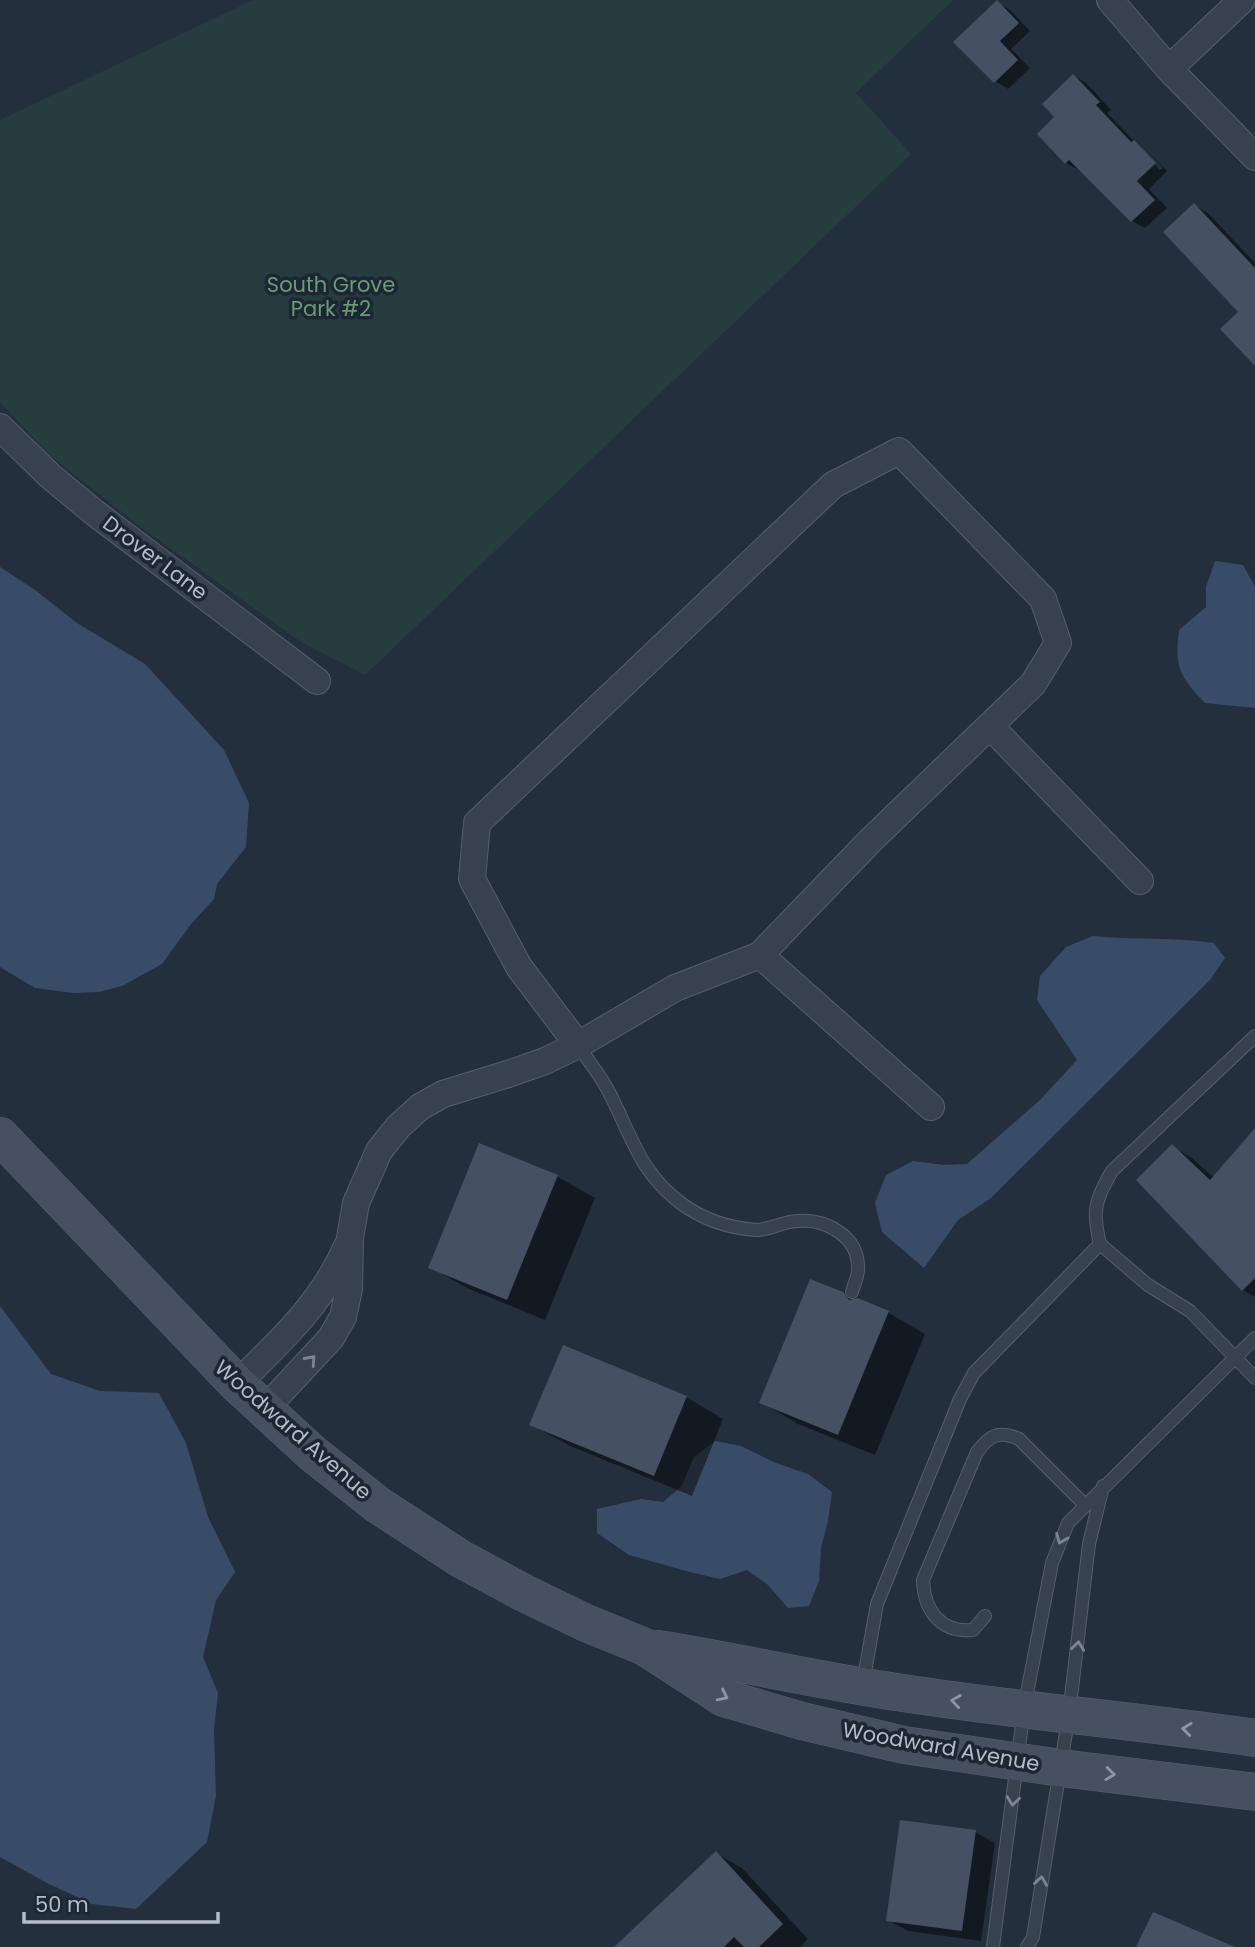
<svg xmlns="http://www.w3.org/2000/svg" width="1255" height="1947" viewBox="0 0 1255 1947" font-family="Poppins,sans-serif">
<style>
.green{fill:#263c3f}
.water{fill:#394c67}
.shadow{fill:#0007}
.building{fill:#455162}
.lines{fill:none;stroke-linecap:round;stroke-linejoin:round}
.lane-casing{stroke:#565f6c;stroke-width:14}
.street-casing{stroke:#565f6c;stroke-width:28}
.secondary-casing{stroke:#565f6c;stroke-width:38}
.lane{stroke:#38414e;stroke-width:12}
.street{stroke:#38414e;stroke-width:26}
.secondary{stroke:#465061;stroke-width:37}
.oneway{stroke:#7c8592}
.oneway2{stroke:#8e96a5}
.labels{text-anchor:middle;stroke-width:7;stroke-linejoin:round;paint-order:stroke}
.park-label{font-size:21px;fill:#6b9a76;stroke:#1d2633}
.street-label{font-size:21px;fill:#b4bcc9;stroke:#1d2633}
</style>
<rect width="100%" height="100%" fill="#242f3e"/>
<path class="green" d="M253,0H953L856,93L911,154L365,675L301,642L146,531L48,454L0,402V120Z"/>
<path class="water" d="M1215,561L1243,565L1255,587V708L1205,703C1180,677 1174,667 1179,630L1206,607V587Z
M0,567L35,590L77,623L145,664L224,750L249,803L246,847L217,884L214,899L191,924L162,964L122,986L99,992L73,993L35,988L0,967Z
M1093,936C1133,940 1175,937 1214,943L1225,958L1210,980L991,1198L958,1220L924,1268L882,1232L875,1203L886,1175L913,1161L944,1165L967,1164L1040,1100L1077,1060L1037,1000L1040,976L1066,947Z
M0,1306L51,1374L100,1391L159,1393L186,1443L208,1517L235,1572L216,1600L203,1657L218,1693L214,1730L216,1796L207,1842L136,1909L92,1904L47,1883L0,1857Z
M715,1441L741,1446L776,1463L808,1474L832,1492L828,1521L821,1548L819,1581L809,1606L788,1608L767,1584L747,1570L720,1579L690,1572L629,1555L597,1533V1509L641,1499L663,1502L681,1487L694,1457Z"/>
<path class="shadow" d="M997,2L1010,10L1030,31L1011,49L1030,68L1008,89L995,81Z
M1074,76L1086,83L1111,110L1107,113L1136,143L1143,147L1135,144L1160,170L1163,168L1143,147L1167,171L1149,189L1167,208L1145,228L1132,221L1079,170L1066,163L1057,117Z
M1194,205L1209,214L1255,263V361L1241,313Z
M1255,1131V1297L1243,1290L1173,1147L1192,1158L1214,1178Z
M480,1145L558,1177L595,1198L545,1320L467,1288L430,1267Z
M843,1294L855,1301L889,1313L925,1334L875,1455L798,1424L761,1402Z
M686,1397L723,1419L692,1496L568,1445L531,1424Z
M975,1832L995,1843L981,1941L908,1931L888,1920Z
M716,1853L742,1868L808,1939L800,1947H628Z"/>
<path class="building" d="M997,0L1019,23L1000,41L1018,60L994,83L953,42Z
M1073,74L1100,102L1096,105L1131,142L1134,140L1156,163L1137,181L1155,200L1131,222L1069,160L1065,164L1037,134L1054,117L1042,104Z
M1194,203L1255,268V366L1220,329L1238,312L1163,232Z
M1255,1128V1278L1242,1291L1136,1180L1172,1144L1210,1180Z
M479,1143L558,1175L507,1300L428,1268Z
M810,1279L843,1292L849,1300L858,1298L889,1311L838,1435L759,1403Z
M563,1345L687,1396L654,1476L529,1425Z
M900,1820L976,1830L962,1931L886,1921Z
M716,1851L783,1924L759,1947H744L734,1937L724,1947H614Z
M1153,1912L1235,1947H1136Z"/>
<g class="lines">
<defs>
<path id="lane" d="M578,1045C588,1061 602,1077 610,1094C632,1137 640,1173 682,1204C704,1220 729,1228 756,1230C770,1230 784,1221 798,1221C826,1219 858,1236 858,1267C859,1275 854,1284 852,1292
M1100,1244C1092,1211 1095,1200 1112,1171L1255,1036
M985,1616L973,1630C941,1633 924,1611 923,1580L977,1452C990,1435 999,1430 1019,1439L1085,1505
M863,1683L877,1604L960,1399L974,1373L1100,1244L1148,1285L1190,1311L1255,1378
M993,1947L1024,1709L1052,1563L1068,1523L1255,1338
M1027,1947L1033,1937L1069,1714L1089,1544L1103,1486"/>
<path id="street" d="M1110,0L1169,69L1255,157
M1169,69L1242,0
M0,427L50,476L95,513L317,681
M990,726L1140,881
M760,955L931,1107
M237,1384C280,1342 323,1302 347,1246
M264,1410L331,1338L343,1317L349,1289L350,1238L356,1203L379,1151L398,1127L420,1107L443,1094L508,1074L545,1061L578,1045L675,988L760,955L871,840L1033,684L1058,643L1043,599L899,451L833,485L477,823L472,879L519,967L578,1045"/>
<path id="secondary" d="M0,1136L237,1384L312,1453L378,1505L461,1559L524,1593L586,1623L645,1647L724,1698L802,1721L904,1745L1061,1768L1255,1792
M658,1649C740,1662 820,1681 903,1693C1020,1711 1138,1721 1255,1738"/>
</defs>
<use href="#lane" class="lane-casing"/>
<use href="#street" class="street-casing"/>
<use href="#secondary" class="secondary-casing"/>
<use href="#lane" class="lane"/>
<use href="#street" class="street"/>
<use href="#secondary" class="secondary"/>
</g>
<defs><path id="oneway-chevron" d="M-2-3.5L2.5 0L-2 3.5" fill="none" stroke-width="1.6" stroke-linecap="round" stroke-linejoin="round" transform="scale(1.75)"/></defs>
<g class="oneway">
<use href="#oneway-chevron" transform="translate(311 1360) rotate(-48)"/>
<use href="#oneway-chevron" transform="translate(1061 1539) rotate(112)"/>
<use href="#oneway-chevron" transform="translate(1078 1646) rotate(-83)"/>
<use href="#oneway-chevron" transform="translate(1013 1801) rotate(97)"/>
<use href="#oneway-chevron" transform="translate(1041 1881) rotate(-82)"/>
</g>
<g class="oneway2">
<use href="#oneway-chevron" transform="translate(723 1696) rotate(26)"/>
<use href="#oneway-chevron" transform="translate(956 1701) rotate(-172)"/>
<use href="#oneway-chevron" transform="translate(1187 1729) rotate(-173)"/>
<use href="#oneway-chevron" transform="translate(1110 1774) rotate(7)"/>
</g>
<g class="labels">
<g class="park-label">
<text x="331" y="292">South Grove<tspan x="331" dy="24">Park #2</tspan></text>
</g>
<g class="street-label">
<text transform="translate(155 558) rotate(37)" y="7">Drover Lane</text>
<text transform="translate(293 1430) rotate(41)" y="7">Woodward Avenue</text>
<text transform="translate(941 1747) rotate(10)" y="7">Woodward Avenue</text>
</g>
</g>
<path d="M24 1912v10h194v-10" fill="none" stroke="#b4bcc9" stroke-width="3.5"/>
<text x="35" y="1912" font-size="21" fill="#b4bcc9" stroke="#1d2633" stroke-width="5" paint-order="stroke">50 m</text>
</svg>
